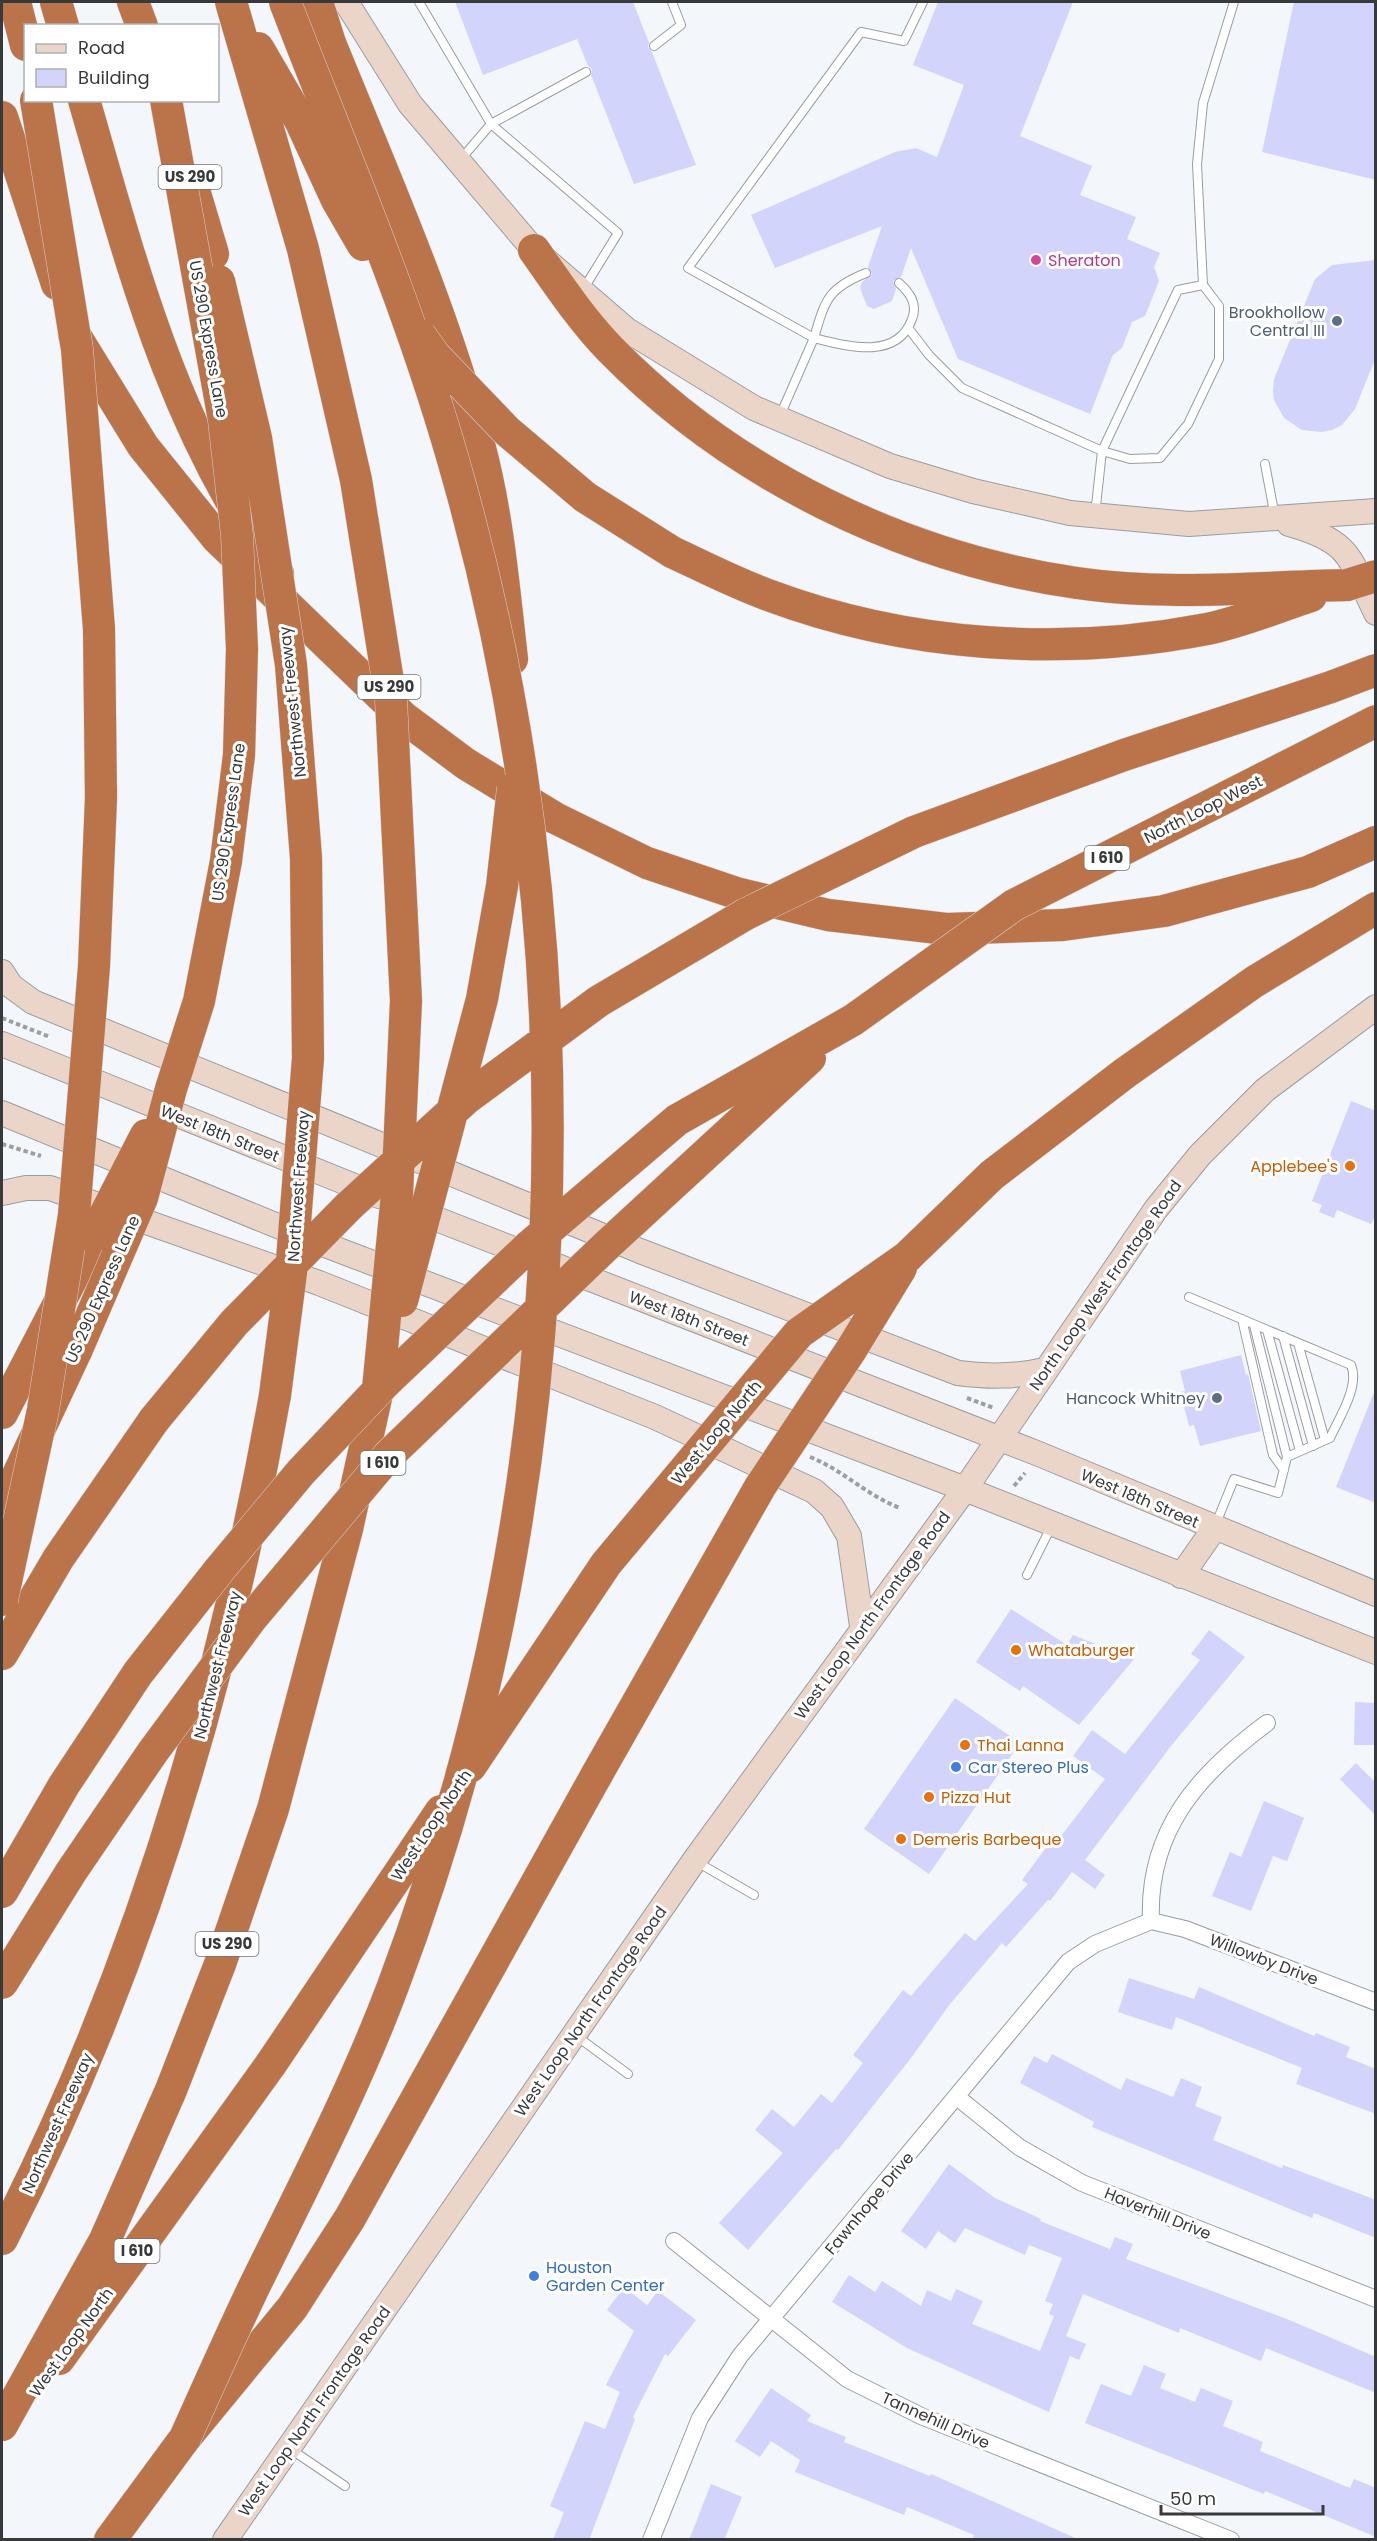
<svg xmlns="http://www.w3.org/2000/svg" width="1377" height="2541" viewBox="0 0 1377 2541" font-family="Poppins,sans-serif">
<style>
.building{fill:#d2d4fb}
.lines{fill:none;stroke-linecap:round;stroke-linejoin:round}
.service-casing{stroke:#9a9da0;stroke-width:10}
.minor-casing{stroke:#9a9da0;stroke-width:18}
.secondary-casing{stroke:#9a9da0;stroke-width:26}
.motorway-casing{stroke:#d3d3d4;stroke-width:33}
.path{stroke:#9c9fa1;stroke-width:4;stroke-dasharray:4.5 3;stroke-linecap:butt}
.service{stroke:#fff;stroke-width:8}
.minor{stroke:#fff;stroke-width:16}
.secondary{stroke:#ebd5c8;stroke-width:24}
.motorway{stroke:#bb7349;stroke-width:32}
.motorway-bridge-casing{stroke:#d3d3d4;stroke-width:33;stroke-linecap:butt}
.motorway-bridge{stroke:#bb7349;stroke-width:32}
.hotel-dot{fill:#d1479c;stroke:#fff;stroke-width:2}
.service-dot{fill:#5c6f8a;stroke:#fff;stroke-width:2}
.food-dot{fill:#e8710a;stroke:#fff;stroke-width:2}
.shop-dot{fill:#3f7fe0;stroke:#fff;stroke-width:2}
.labels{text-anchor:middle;stroke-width:6;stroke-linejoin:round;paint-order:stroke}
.shield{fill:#fff;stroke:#737475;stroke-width:1.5}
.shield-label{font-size:15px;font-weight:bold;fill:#37393a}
.hotel-label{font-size:16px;fill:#b23c85;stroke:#fff;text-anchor:start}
.service-label{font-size:16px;fill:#4e5e75;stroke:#fff;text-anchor:end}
.street-label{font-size:16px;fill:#37393a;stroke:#fff}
.food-label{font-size:16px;fill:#c56008;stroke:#fff;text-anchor:start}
.shop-label{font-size:16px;fill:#366cbe;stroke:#fff;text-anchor:start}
</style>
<rect width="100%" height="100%" fill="#f3f6fa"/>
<path class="building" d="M455,2H633L649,43L648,47L652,52L696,165L634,184L591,75L592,69L588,66L577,39L483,75Z
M938,2H1073L1020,136L1092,166L1080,195L1136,217L1127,239L1160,253L1154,267L1159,281L1145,316L1132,322L1122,348L1113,355L1090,414L958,359L911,248L901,277L893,281L896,289L892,301L874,309L867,306L860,288L862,282L872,274L868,267L882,226L775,268L751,215L895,152L916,148L937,157L964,85L913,65Z
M1294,2H1376V180L1262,152Z
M1376,260V357L1355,409L1342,425L1332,430L1322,432L1302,430L1284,418L1274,400L1273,390L1274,379L1315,279L1332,265Z
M1351,1101L1376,1111V1214L1371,1224L1337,1210L1334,1218L1319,1212L1322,1205L1312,1201Z
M1241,1355L1246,1375L1248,1374L1261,1431L1200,1446L1194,1425L1189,1426L1180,1392L1185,1391L1180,1371Z
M1375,1390H1376V1503L1336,1487Z
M1011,1609L1067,1645L1073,1635L1134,1659L1079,1725L1023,1686L1020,1691L976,1662Z
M1209,1630L1245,1657L1171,1746L1085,1860L1105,1875L1095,1889L1072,1872L1050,1901L1048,1900L1006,1947L1002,1943L950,2004L911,2058L838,2150L836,2149L748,2250L719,2223L783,2153L755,2130L772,2109L794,2127L821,2094L832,2103L863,2063L853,2055L903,1990L911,1996L965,1933L975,1941L1028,1884L1022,1880L1054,1837L1058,1840L1105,1779L1073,1756L1092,1730L1125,1754L1200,1660L1191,1654Z
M955,1698L1020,1743L929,1874L864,1829Z
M1355,1702L1376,1703V1745H1354Z
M1356,1763L1376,1783V1816L1340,1779Z
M1264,1801L1304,1818L1287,1861L1273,1856L1251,1911L1212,1896L1230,1852L1241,1857Z
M1129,1978L1194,1999L1199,1987L1314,2036L1316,2033L1350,2047L1346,2057L1376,2069V2114L1296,2084L1302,2068L1176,2017L1172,2030L1118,2012Z
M1052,2054L1121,2090L1126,2078L1173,2097L1181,2078L1202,2087L1195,2106L1222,2117L1213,2140L1282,2168L1283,2165L1376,2200V2238L1314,2213L1312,2218L1092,2127L1094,2122L1020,2083L1034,2056L1047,2063Z
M949,2164L995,2198L1041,2219L1040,2221L1110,2249L1115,2237L1133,2244L1126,2259L1287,2319L1376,2357V2393L1266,2348L1261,2361L1180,2328L1179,2333L1083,2294L1066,2336L1086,2344L1079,2360L1070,2356L1049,2412L907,2348L832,2302L849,2275L875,2292L882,2281L921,2306L927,2290L951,2301L956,2289L983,2301L972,2324L1040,2351L1054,2316L1049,2314L1053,2304L1045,2301L1062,2258L1029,2245L1025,2255L965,2228L955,2243L938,2231L926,2249L901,2231Z
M624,2287L647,2305L658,2291L696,2320L668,2356L665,2354L633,2417L635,2419L589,2540H553L564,2512L550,2506L585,2421L605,2429L620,2392L606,2385L634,2331L607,2310Z
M1144,2365L1166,2374L1160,2388L1195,2402L1201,2388L1233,2401L1223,2426L1263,2442L1260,2451L1350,2488L1354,2479L1376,2488V2537L1265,2491L1264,2494L1085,2423L1101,2384L1131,2396Z
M771,2388L811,2415L807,2421L846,2437L844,2442L930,2476L931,2474L1080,2540H972L974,2535L907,2507L904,2515L795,2472L800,2460L771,2441L760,2457L735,2441Z
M711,2484L742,2497L724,2540H689Z"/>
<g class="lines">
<defs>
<path id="service" d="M419,2L491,124L461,159
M654,46L681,25L672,2
M866,273C828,288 825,300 814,338C846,346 897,361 912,319C918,304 910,293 899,283
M584,288L618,233L491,124L586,72
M909,329L929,355L962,388L1102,451L1130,459L1160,458L1188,424L1219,359V306L1203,285L1197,164L1203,103L1234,2
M779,418L814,338L688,268L861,32L904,41L923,2
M1265,464L1275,517
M1095,515L1102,451L1178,290L1203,285
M1189,1297L1351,1365C1360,1386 1339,1418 1330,1438L1287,1457L1278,1493L1234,1479L1215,1526
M1242,1319L1273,1455L1284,1470
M1254,1325L1287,1457
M1267,1330L1300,1451
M1283,1336L1313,1446
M1298,1343L1325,1440
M1027,1575L1051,1527
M697,1862L754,1895
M575,2035L628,2074
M289,2448L345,2486"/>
<path id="minor" d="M1151,1921C1147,1831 1198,1774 1267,1723
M1151,1921L1185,1929L1376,2002
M957,2097L1019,2147L1082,2183L1376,2299
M674,2241L847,2379L921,2416L1231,2540
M651,2540L700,2418L740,2356L1068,1962L1095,1944L1151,1921"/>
<path id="secondary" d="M346,2L410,104L534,250L627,330L754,408L890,466L973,491L1070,513L1189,524L1376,511
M1289,524C1353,542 1349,558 1376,613
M2,972L11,986L33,1002L640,1251L958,1373C989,1377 1015,1377 1045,1370
M2,1044L379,1196
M2,1113L307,1238L965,1489L1376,1652
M2,1193L26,1188H50L319,1283L655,1417L814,1491L832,1507L849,1536L862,1626
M411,1209L1039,1454L1376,1594
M1181,1576L1214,1529
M225,2540L694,1861L965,1489L1156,1209L1200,1155L1265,1090L1376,1007"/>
<path id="motorway" d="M15,2L26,45
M56,2L63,26
M133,2L142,26
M317,2L330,43C384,176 443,308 480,448C498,517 504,589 512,659
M84,100C133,269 173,429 278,574
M2,117L57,284
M194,190L213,254
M534,250C558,284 581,319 610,349C733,475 904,558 1077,583C1165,596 1257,587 1347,585
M74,334L143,446L217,538L403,717L466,764L555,818L647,863L736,893L828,915L946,929L1063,925L1164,911L1308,872L1376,842
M672,552C704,567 735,583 768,595C907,647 1062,657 1207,629C1242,622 1277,607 1311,596
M907,1257L992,1175L1125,1073L1254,982L1376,908
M2,1413L94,1236
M2,1509L77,1349
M2,1654L58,1559L154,1420
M2,2239C138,1974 223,1689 275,1395
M59,2359L271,2064
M2,2425L105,2240L171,2090L220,1964L273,1809L347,1529L378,1389
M110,2540L185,2438L292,2308L350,2218L596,1776"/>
</defs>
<use href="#service" class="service-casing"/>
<use href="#minor" class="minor-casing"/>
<use href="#secondary" class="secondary-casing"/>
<use href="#motorway" class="motorway-casing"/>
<path class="path" d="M2,1018L50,1037
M2,1144L41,1156
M967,1398L994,1408
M810,1457C843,1470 866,1495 900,1508
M1014,1486L1025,1473"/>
<use href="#service" class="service"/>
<use href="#minor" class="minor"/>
<use href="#secondary" class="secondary"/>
<use href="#motorway" class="motorway"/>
<defs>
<path id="motorway-bridge" d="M231,2L303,249L356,480L391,700L406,1001L397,1194L378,1389
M258,48L301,122L337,200L363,245
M219,281L256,438L291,665L306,858L308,1058L291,1273L275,1395
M420,335L435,356L507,431L585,497L672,552
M1347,585L1376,576
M94,1236L146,1135
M402,1301L482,999L502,886L513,788
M77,1349L142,1198L171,1089L199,1001L226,861L239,755L242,649L237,535L224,420L166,100
M154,1420L234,1323L349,1206L467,1098L599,1001L746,914L914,832L1124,755L1331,687L1376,670
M2,1600L43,1410L74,1215L94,966L101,798L99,629L77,349L36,100
M470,1767L606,1564L799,1333L907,1257
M596,1776L760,1487L851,1350L901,1268
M2,1892L64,1785L138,1673L220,1569L301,1472L385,1383L528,1247L677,1120L853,1020L1014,905L1376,721
M2,1983L71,1872L152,1753L251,1619L388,1456L606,1246L810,1058
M271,2064L441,1811
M185,2438C208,2387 230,2337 254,2287C303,2187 354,2090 393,1986C573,1508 597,973 459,481C414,317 346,160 285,2"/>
</defs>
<use href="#motorway-bridge" class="motorway-bridge-casing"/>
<use href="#motorway-bridge" class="motorway-bridge"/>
</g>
<circle class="hotel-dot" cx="1036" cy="260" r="6"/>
<g class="service-dot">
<circle cx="1337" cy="321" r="6"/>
<circle cx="1217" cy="1398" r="6"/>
</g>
<g class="food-dot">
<circle cx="1350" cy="1166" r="6"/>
<circle cx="1016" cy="1650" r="6"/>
<circle cx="965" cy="1745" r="6"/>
<circle cx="929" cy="1797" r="6"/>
<circle cx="901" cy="1839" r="6"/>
</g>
<g class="shop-dot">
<circle cx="956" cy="1767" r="6"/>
<circle cx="534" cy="2276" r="6"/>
</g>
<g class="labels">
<g class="shield">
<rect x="158.5" y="165" width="63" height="24" rx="4.5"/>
<rect x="357.5" y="675" width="63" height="24" rx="4.5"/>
<rect x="1084.5" y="846" width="45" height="24" rx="4.5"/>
<rect x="360.5" y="1451" width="45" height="24" rx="4.5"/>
<rect x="195.5" y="1932" width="63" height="24" rx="4.5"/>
<rect x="114.5" y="2239" width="45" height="24" rx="4.5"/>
</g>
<g class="shield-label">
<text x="190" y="182">US 290</text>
<text x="389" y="692">US 290</text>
<text x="1107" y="863">I 610</text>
<text x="383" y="1468">I 610</text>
<text x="227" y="1949">US 290</text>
<text x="137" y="2256">I 610</text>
</g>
<g class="hotel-label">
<text x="1048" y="266">Sheraton</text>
</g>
<g class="service-label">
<text x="1325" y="318">Brookhollow<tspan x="1325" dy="18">Central III</tspan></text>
<text x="1205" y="1404">Hancock Whitney</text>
</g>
<g class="street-label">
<text transform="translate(209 339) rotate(80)" y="6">US 290 Express Lane</text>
<text transform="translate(292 702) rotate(-96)" y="6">Northwest Freeway</text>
<text transform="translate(1203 809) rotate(-27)" y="6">North Loop West</text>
<text transform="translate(228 822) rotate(-82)" y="6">US 290 Express Lane</text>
<text transform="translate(220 1133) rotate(22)" y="6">West 18th Street</text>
<text transform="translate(298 1186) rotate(-86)" y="6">Northwest Freeway</text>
<text transform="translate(1105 1285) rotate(-55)" y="6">North Loop West Frontage Road</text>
<text transform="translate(102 1289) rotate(-66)" y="6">US 290 Express Lane</text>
<text transform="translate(689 1318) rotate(21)" y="6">West 18th Street</text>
<text transform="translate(716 1432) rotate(-50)" y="6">West Loop North</text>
<text transform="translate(1140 1498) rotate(23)" y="6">West 18th Street</text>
<text transform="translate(872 1615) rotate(-54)" y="6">West Loop North Frontage Road</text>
<text transform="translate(217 1665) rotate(-76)" y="6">Northwest Freeway</text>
<text transform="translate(431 1825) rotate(-56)" y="6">West Loop North</text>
<text transform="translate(1264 1959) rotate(21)" y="6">Willowby Drive</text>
<text transform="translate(590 2011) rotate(-55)" y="6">West Loop North Frontage Road</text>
<text transform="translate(57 2123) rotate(-66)" y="6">Northwest Freeway</text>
<text transform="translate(869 2203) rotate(-50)" y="6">Fawnhope Drive</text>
<text transform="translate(1158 2213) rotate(22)" y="6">Haverhill Drive</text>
<text transform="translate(71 2342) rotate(-54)" y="6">West Loop North</text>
<text transform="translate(314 2411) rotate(-55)" y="6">West Loop North Frontage Road</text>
<text transform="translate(936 2420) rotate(24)" y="6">Tannehill Drive</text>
</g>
<g class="food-label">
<text x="1338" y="1172" text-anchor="end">Applebee's</text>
<text x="1028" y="1656">Whataburger</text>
<text x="977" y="1751">Thai Lanna</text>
<text x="941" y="1803">Pizza Hut</text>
<text x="913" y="1845">Demeris Barbeque</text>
</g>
<g class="shop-label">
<text x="968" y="1773">Car Stereo Plus</text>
<text x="546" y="2273">Houston<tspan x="546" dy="18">Garden Center</tspan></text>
</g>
</g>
<rect width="1377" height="2541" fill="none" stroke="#37393a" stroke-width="6"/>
<rect x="24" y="24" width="195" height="78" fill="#ffffff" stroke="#afb0b0" stroke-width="1.5"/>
<rect x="36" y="44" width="30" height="9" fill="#ebd5c8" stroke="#afb0b0" stroke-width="1.5"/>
<text x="78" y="54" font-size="18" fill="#37393a">Road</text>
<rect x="36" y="69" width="30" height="18" fill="#d2d4fb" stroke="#afb0b0" stroke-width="1.5"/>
<text x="78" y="84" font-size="18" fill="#37393a">Building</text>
<path d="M1161 2505v9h162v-9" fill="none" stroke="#37393a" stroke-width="3"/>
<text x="1170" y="2505" font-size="18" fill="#37393a" stroke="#ffffff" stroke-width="4.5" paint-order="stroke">50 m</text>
</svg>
